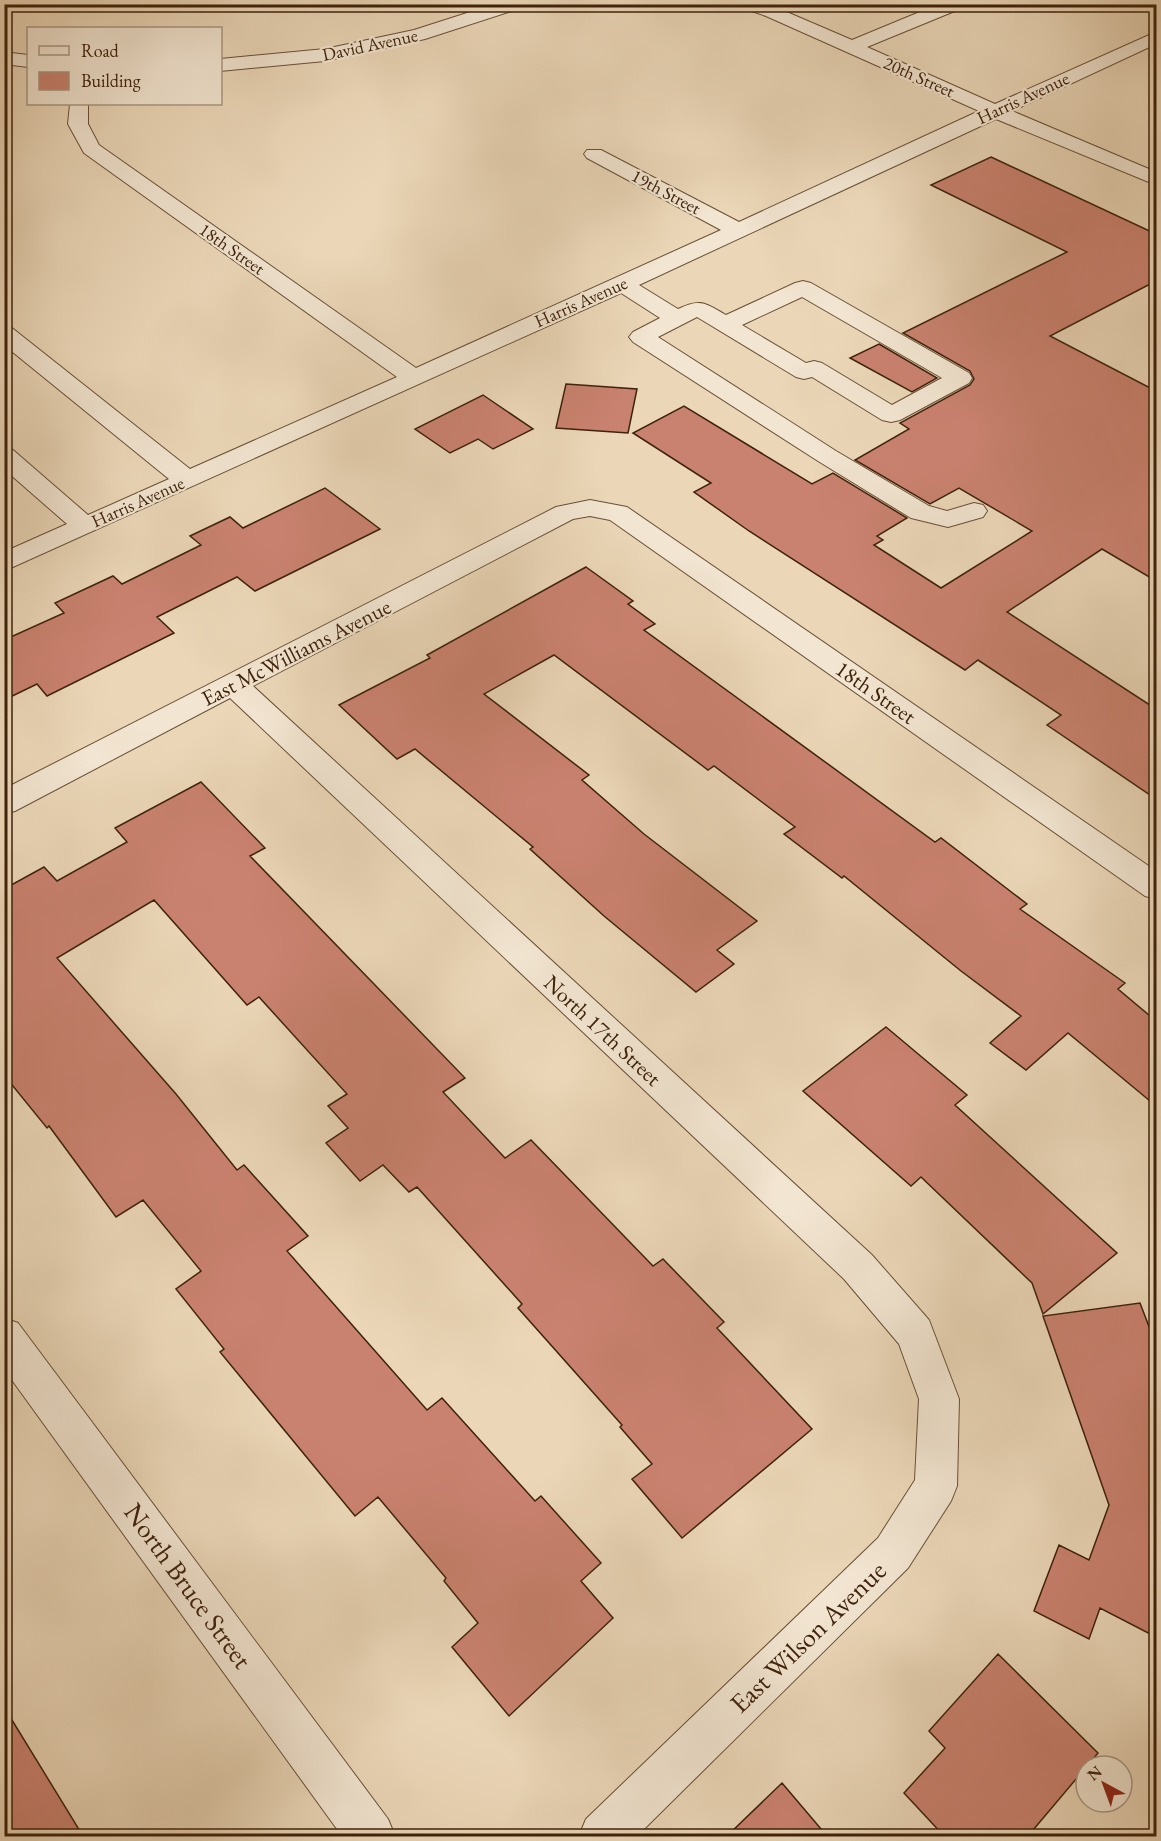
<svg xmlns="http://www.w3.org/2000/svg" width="1161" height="1841" viewBox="0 0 1161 1841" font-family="'EB Garamond',serif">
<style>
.building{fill:#ca8270;stroke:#3e220b;stroke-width:1.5}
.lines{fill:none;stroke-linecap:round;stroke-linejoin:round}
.minor-casing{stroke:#694f36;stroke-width:2}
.minor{fill:#f2e5d1;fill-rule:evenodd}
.labels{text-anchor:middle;stroke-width:4.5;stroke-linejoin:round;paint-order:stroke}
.far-street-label{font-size:18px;fill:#3e220b;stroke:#f2e5d1}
.street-label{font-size:22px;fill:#3e220b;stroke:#f2e5d1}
.near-street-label{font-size:27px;fill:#3e220b;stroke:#f2e5d1}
</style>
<rect width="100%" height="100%" fill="#ebd7b8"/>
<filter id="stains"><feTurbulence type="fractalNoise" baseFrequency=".00333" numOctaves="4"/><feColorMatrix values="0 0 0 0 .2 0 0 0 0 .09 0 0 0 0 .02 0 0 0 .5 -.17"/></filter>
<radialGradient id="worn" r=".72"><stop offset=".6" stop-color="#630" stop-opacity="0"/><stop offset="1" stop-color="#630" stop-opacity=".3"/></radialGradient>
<path class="building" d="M991,157L1156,234V281L1050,336L1156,391V581L1102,549L1007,612L1156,709V799L1047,725L1061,715L978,660L965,670L749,531L694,492L711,483L633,433L684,406L812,484L833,473L907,518L877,536L883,540L874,545L941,588L1032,531L959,488L930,504L855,460L909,429L900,423L970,385L974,379L970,371L903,333L1067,252L931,185Z
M879,344L937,378L912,392L850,358Z
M566,384L637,389L628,433L556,428Z
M483,395L533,429L493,449L478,439L450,453L415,429Z
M325,488L380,529L255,591L237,577L157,617L174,633L47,696L37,684L4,700V640L64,613L55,603L113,576L122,584L201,545L190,536L230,517L243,528Z
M586,567L633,601L628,604L655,624L644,630L935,842L941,838L1027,904L1020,909L1125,983L1118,989L1156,1021V1106L1068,1033L1026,1070L990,1043L1021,1016L961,971L844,876L842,878L784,834L795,827L714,766L708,770L554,655L484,694L589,775L582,780L644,834L757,921L717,950L734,964L696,992L604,916L530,849L533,847L415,749L397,759L339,705L430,658L427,655Z
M201,782L265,848L250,856L465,1078L443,1092L505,1158L531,1140L653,1266L663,1259L724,1322L717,1328L812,1429L682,1538L632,1479L652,1464L620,1427L622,1425L518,1308L522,1304L417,1187L409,1192L383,1165L360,1181L326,1143L348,1128L328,1106L347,1094L259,997L247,1005L154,900L57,958L176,1094L237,1170L244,1165L308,1236L287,1251L427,1410L442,1398L535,1501L541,1496L601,1563L581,1581L613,1618L509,1716L452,1647L478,1623L444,1581L446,1578L378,1497L355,1516L220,1352L224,1349L176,1289L201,1271L143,1200L116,1217L49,1126L47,1128L4,1075V889L44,867L57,881L127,842L115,828Z
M886,1027L967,1095L955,1105L1117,1253L1043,1314L1032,1283L921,1177L911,1186L803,1091Z
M1140,1303L1156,1345V1637L1100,1608L1089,1639L1034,1611L1059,1545L1089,1560L1109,1505L1043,1316Z
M998,1654L1098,1753L1028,1836H944L904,1793L945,1748L929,1731Z
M4,1707L83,1836H4Z
M782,1783L827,1836H727Z"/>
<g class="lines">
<defs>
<path id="minor" d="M495,4H524L521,8L425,39L325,61L220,71V59L325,49L414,30Z
M740,4H768L852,40L939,4H965L962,8L867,47L995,104L1156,32V44L1012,111L1156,172V185L996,119L639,285L678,309C701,298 705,303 726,315L795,283L803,281L811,283L969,373L972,378L969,383L900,420L891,422L882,420L812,377L804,379L796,377L697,317L658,337L836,451L929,506L947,511L974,503L983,505L987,511L983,517L948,527L911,518L818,461L633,342L629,337L633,332L660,318L621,293L4,571V552L67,524L4,469V448L13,450L88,515L169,479L4,345V326L12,328L190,469L397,377L84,153L68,124L70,104H88V124L99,145L416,368L721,230L587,158L584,154L587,150H601L739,222L979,111L766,16L743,8ZM802,297L942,378L892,405L822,363L814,361L806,363L742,325Z
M4,52L28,55V67L4,64Z
M590,500L627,507L1156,871V899L1145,896L610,520L590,516L573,519L253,686L872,1255L929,1320L959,1399L957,1486L951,1501L908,1568L637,1836H579L586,1819L878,1538L915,1480L919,1399L899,1344L844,1279L230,698L15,811L4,814V789L556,507Z
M4,1318L18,1323L388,1819L395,1836H342L4,1369Z"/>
</defs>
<use href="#minor" class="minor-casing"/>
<use href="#minor" class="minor"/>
</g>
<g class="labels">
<g class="far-street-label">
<text transform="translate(370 45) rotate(-12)" y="6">David Avenue</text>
<text transform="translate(919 77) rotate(24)" y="6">20th Street</text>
<text transform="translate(1023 98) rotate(-25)" y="6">Harris Avenue</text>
<text transform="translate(666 192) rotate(28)" y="6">19th Street</text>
<text transform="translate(232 249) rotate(35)" y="6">18th Street</text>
<text transform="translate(581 302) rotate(-24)" y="6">Harris Avenue</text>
<text transform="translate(138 502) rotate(-24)" y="6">Harris Avenue</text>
</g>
<g class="street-label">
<text transform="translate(296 652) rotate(-27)" y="8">East McWilliams Avenue</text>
<text transform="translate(876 692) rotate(35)" y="8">18th Street</text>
<text transform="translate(603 1030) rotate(43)" y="8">North 17th Street</text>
</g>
<g class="near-street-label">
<text transform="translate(188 1586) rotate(54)" y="9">North Bruce Street</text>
<text transform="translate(808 1637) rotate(-44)" y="9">East Wilson Avenue</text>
</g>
</g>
<rect width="1161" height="1841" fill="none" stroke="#ebd7b8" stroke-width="24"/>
<rect x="6" y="6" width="1149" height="1829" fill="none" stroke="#3e220b" stroke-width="3"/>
<rect x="12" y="12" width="1137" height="1817" fill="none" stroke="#3e220b" stroke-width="1.5"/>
<rect x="27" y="27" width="195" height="78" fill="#f2e5d1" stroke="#aa9782" stroke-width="1.5"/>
<rect x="39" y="46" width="30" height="9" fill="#f2e5d1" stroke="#aa9782" stroke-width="1.5"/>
<text x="81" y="57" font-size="18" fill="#3e220b">Road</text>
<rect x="39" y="72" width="30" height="18" fill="#ca8270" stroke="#aa9782" stroke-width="1.5"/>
<text x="81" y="87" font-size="18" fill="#3e220b">Building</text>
<g transform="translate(1104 1784) rotate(319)"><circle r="28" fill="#f2e5d1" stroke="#aa9782" stroke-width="1.5"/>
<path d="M0-4.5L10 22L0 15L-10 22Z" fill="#8f2418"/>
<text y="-9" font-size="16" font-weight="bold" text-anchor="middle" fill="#3e220b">N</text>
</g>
<rect width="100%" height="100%" filter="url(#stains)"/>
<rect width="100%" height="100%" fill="url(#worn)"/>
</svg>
